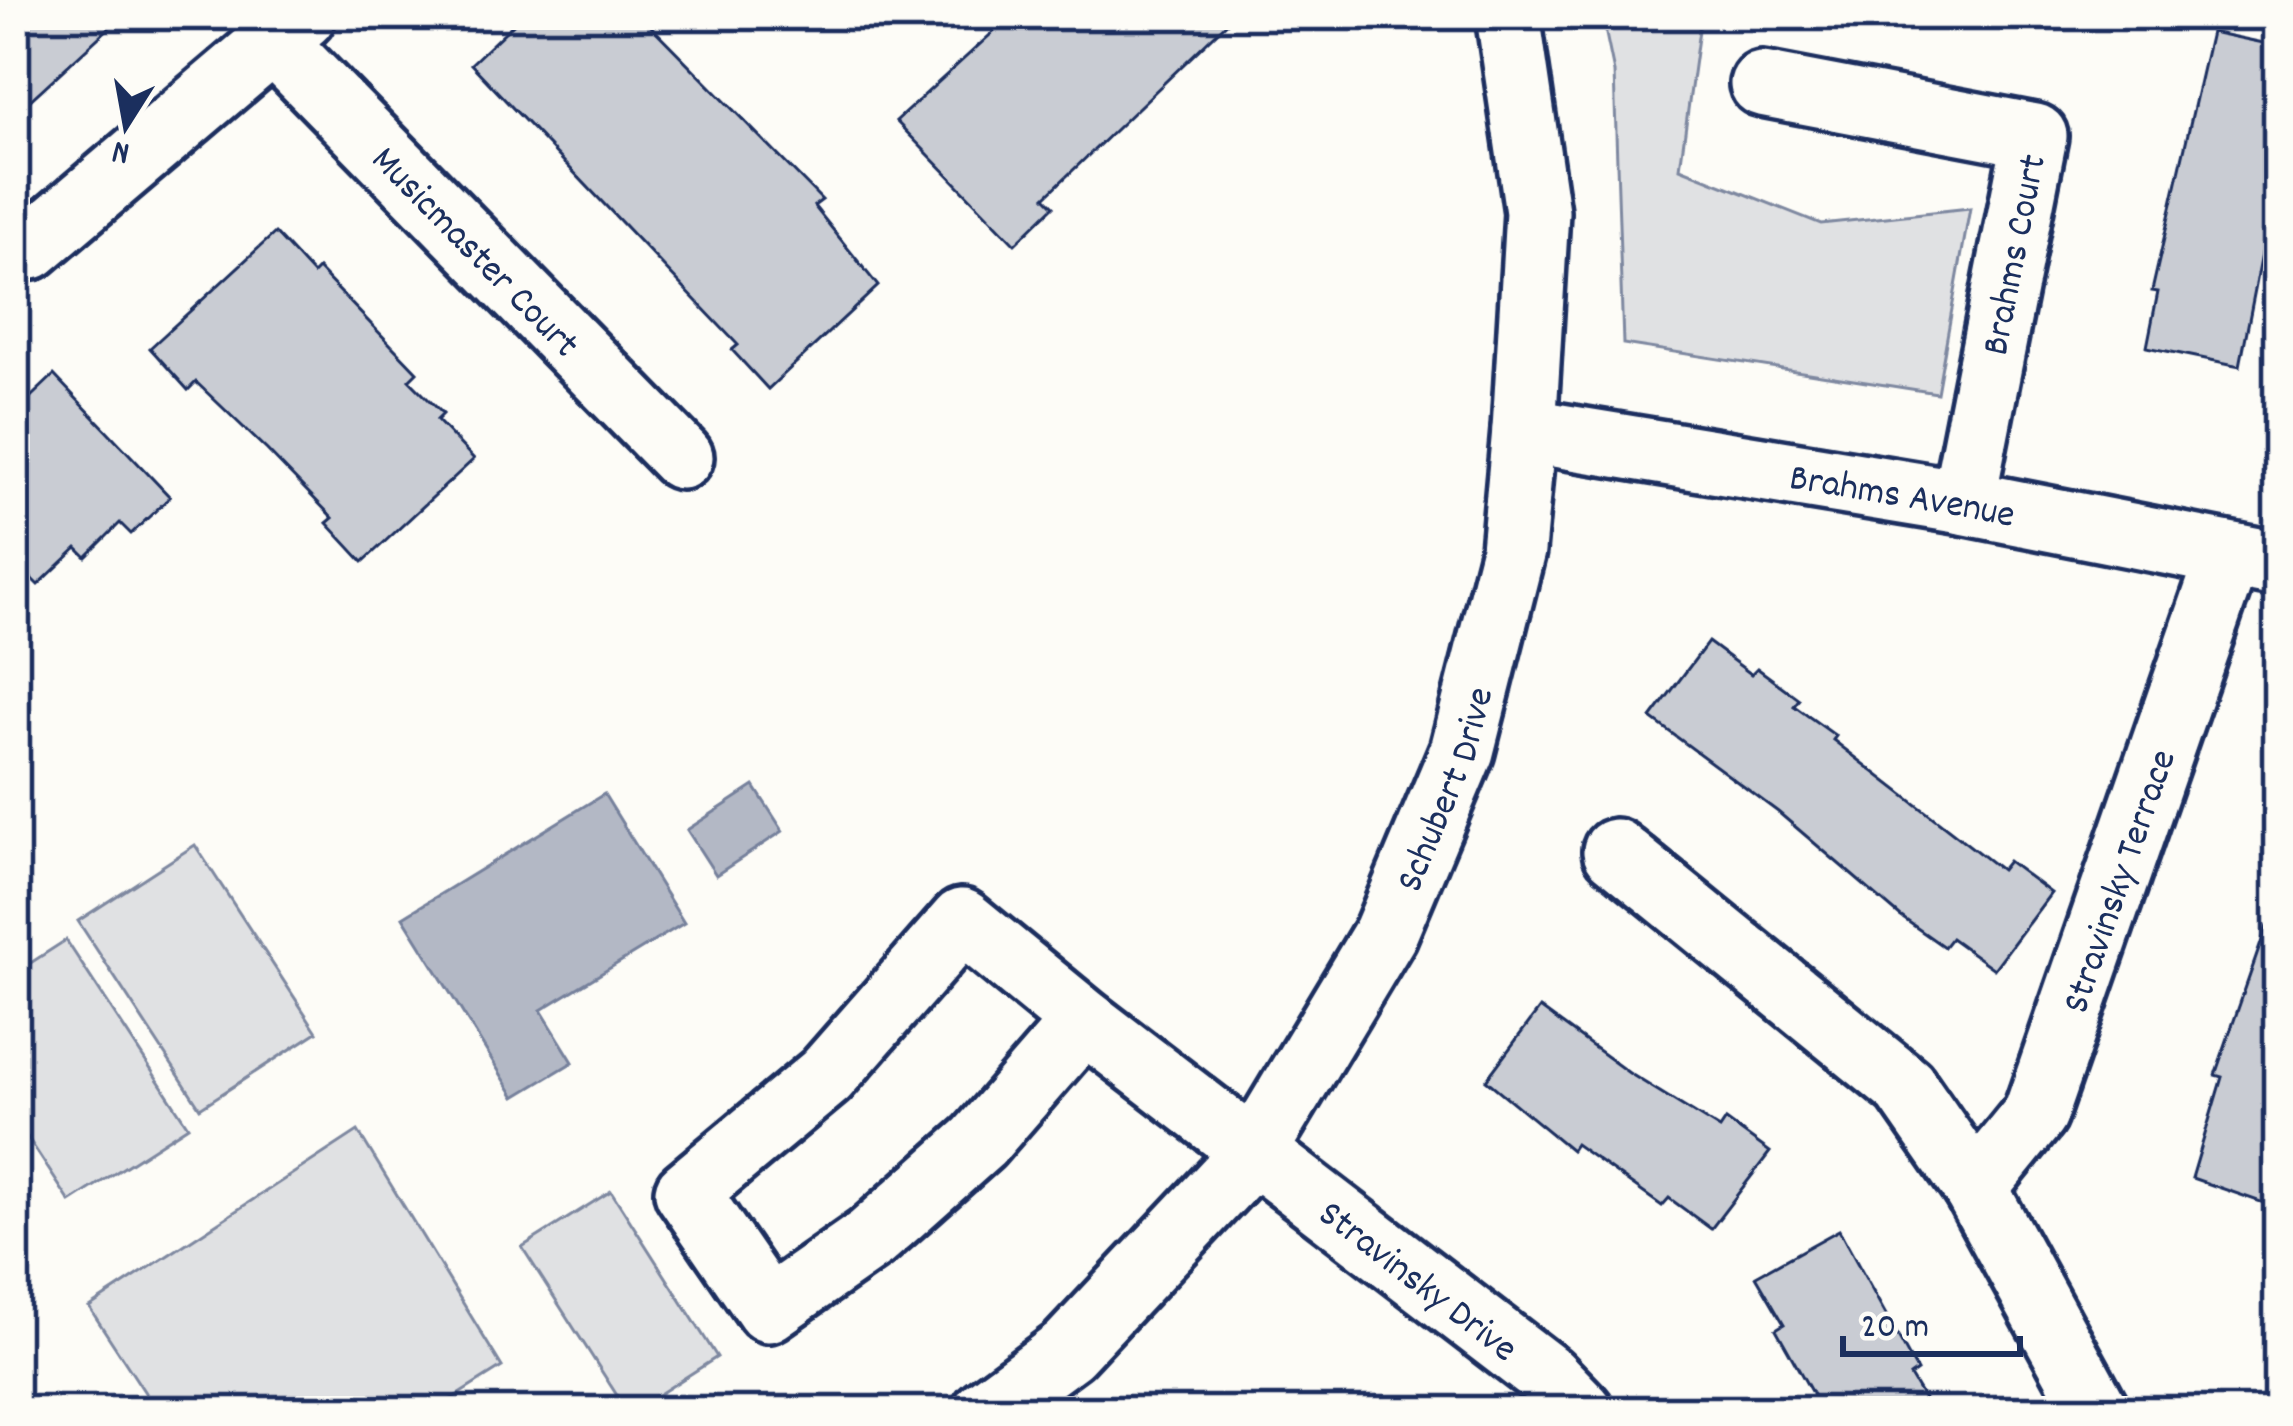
<svg xmlns="http://www.w3.org/2000/svg" width="2293" height="1426" viewBox="0 0 2293 1426" font-family="Dekko,sans-serif">
<style>
.green{fill:#e0e1e3;stroke:#7e88a0;stroke-width:3}
.water{fill:#b3b8c5;stroke:#76819c;stroke-width:3}
.building{fill:#c9ccd3;stroke:#1b2f5e;stroke-width:3}
.lines{fill:none;stroke-linecap:round;stroke-linejoin:round}
.minor-casing{stroke:#1b2f5e;stroke-width:72}
.minor{stroke:#fdfcf7;stroke-width:63}
.labels{text-anchor:middle;stroke-width:12;stroke-linejoin:round;paint-order:stroke}
.street-label{font-size:39px;fill:#1b2f5e;stroke:#fdfcf7}
</style>
<rect width="100%" height="100%" fill="#fdfcf7"/>
<filter id="ink" filterUnits="userSpaceOnUse"><feTurbulence type="fractalNoise" baseFrequency=".00833" numOctaves="2"/><feDisplacementMap in="SourceGraphic" scale="24" xChannelSelector="R" yChannelSelector="G"/><feConvolveMatrix kernelMatrix="1 2 1 2 8 2 1 2 1" color-interpolation-filters="sRGB"/></filter>
<g filter="url(#ink)">
<path class="green" d="M1602,15H1701L1680,168L1821,224L1970,208L1937,393L1623,344L1614,72Z
M195,845L317,1032L200,1108L78,921Z
M66,940L188,1126L70,1202L15,1118V973Z
M358,1131L502,1367L432,1411H157L89,1307Z
M611,1191L717,1357L633,1411H627L522,1247Z"/>
<path class="water" d="M754,786L783,831L716,875L687,830Z
M604,794L684,923L541,1010L573,1062L515,1097L403,917Z"/>
<path class="building" d="M15,15H123L15,114Z
M523,15H640L822,200L814,206L878,286L768,389L732,350L738,345L471,64Z
M1012,15H1235L1045,197L1054,206L1015,244L896,121Z
M2211,32L2278,46V209L2271,207L2240,366L2147,347L2158,292L2152,291Z
M275,233L313,274L318,269L417,372L409,380L443,414L437,420L474,459L363,562L327,523L333,518L267,450L196,382L188,390L150,348Z
M54,375L170,497L131,534L120,523L86,557L77,548L38,585L15,562V412Z
M1708,642L1751,674L1757,668L1799,699L1794,706L1836,736L1833,740L2001,870L2008,861L2051,893L1994,969L1951,938L1944,947L1900,916L1778,812L1651,718Z
M2267,926L2278,928V1208L2192,1178L2222,1077L2215,1075Z
M1540,1008L1629,1073L1720,1129L1726,1120L1770,1152L1711,1229L1669,1198L1662,1206L1575,1144L1571,1150L1486,1080Z
M1839,1230L1917,1371L1910,1376L1931,1411H1822L1776,1329L1784,1324L1756,1276Z"/>
<g class="lines">
<defs>
<g id="minor">
<path id="s1" d="M276,44L681,457"/>
<path d="M1762,84L2035,136L1963,502"/>
<path d="M15,250L31,247L303,16"/>
<path id="s2" d="M1524,430L1963,502L2278,564"/>
<path d="M1615,851L1905,1087L1975,1188"/>
<path id="s3" d="M1084,1021L979,1142L871,1238L768,1310L687,1192L826,1076L962,921L1084,1021L1547,1376L1581,1411"/>
<path id="s4" d="M985,1411L1068,1350L1254,1152L1385,934L1462,751L1513,550L1524,430L1537,212L1508,15"/>
<path id="s5" d="M2097,1411L1975,1188L2035,1114L2229,555"/>
</g>
</defs>
<use href="#minor" class="minor-casing"/>
<use href="#minor" class="minor"/>
</g>
</g>
<g class="labels">
<g class="street-label">
<text dy="14" stroke="none"><textPath href="#s1" startOffset="288">Musicmaster Court</textPath></text>
<text transform="translate(2011 254) rotate(-79)" y="14">Brahms Court</text>
<text dy="14" stroke="none"><textPath href="#s2" startOffset="384">Brahms Avenue</textPath></text>
<text dy="14" stroke="none"><textPath href="#s4" startOffset="786">Schubert Drive</textPath></text>
<text dy="14" stroke="none"><textPath href="#s5" startOffset="597">Stravinsky Terrace</textPath></text>
<text dy="14" stroke="none"><textPath href="#s3" startOffset="1542">Stravinsky Drive</textPath></text>
</g>
</g>
<rect width="2293" height="1426" fill="none" stroke="#fdfcf7" stroke-width="60"/>
<rect x="30" y="30" width="2233" height="1366" fill="none" stroke="#1b2f5e" stroke-width="4.5" filter="url(#ink)"/>
<g transform="translate(126 126) rotate(191)" stroke="#fdfcf7" stroke-width="9" paint-order="stroke">
<path d="M0-9L21 45L0 30L-21 45Z" fill="#1b2f5e"/>
<text y="-18" font-size="33" font-weight="bold" text-anchor="middle" fill="#1b2f5e">N</text>
</g>
<path d="M1843 1336v18h177v-18" fill="none" stroke="#1b2f5e" stroke-width="6"/>
<text x="1861" y="1336" font-size="36" fill="#1b2f5e" stroke="#fdfcf7" stroke-width="9" paint-order="stroke">20 m</text>
</svg>
